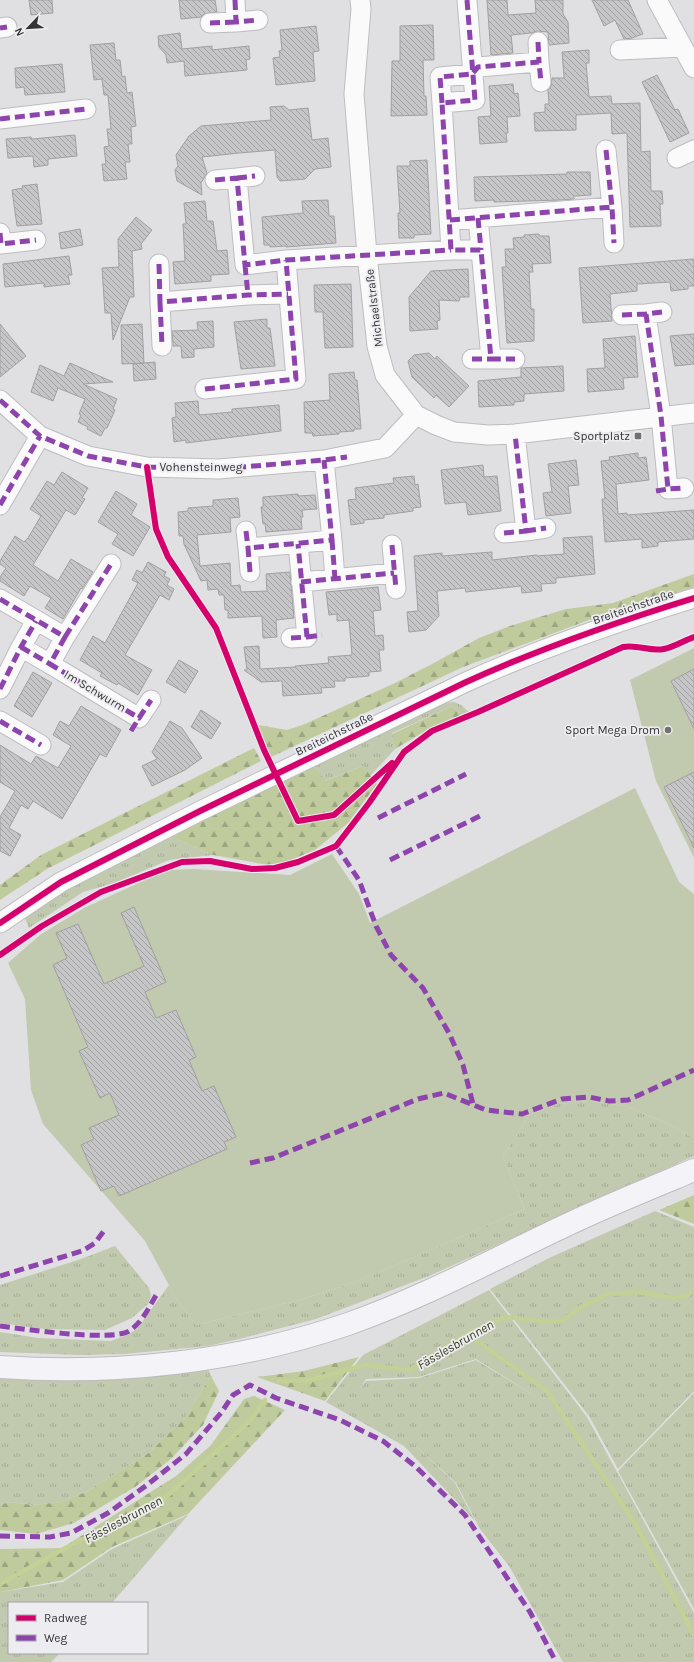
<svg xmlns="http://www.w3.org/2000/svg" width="694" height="1662" viewBox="0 0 694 1662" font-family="Karla,sans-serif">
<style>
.grass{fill:url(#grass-tufts);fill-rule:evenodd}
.forest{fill:url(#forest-firs)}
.pitch{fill:#c1c9ae}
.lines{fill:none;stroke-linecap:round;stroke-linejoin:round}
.stream{stroke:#c2d195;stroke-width:4.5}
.building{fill:url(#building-back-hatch);stroke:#a0a0a2}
.street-casing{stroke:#bdbdc0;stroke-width:21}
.secondary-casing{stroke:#bdbdc0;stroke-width:24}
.street{stroke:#fafafb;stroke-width:19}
.secondary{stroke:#f4f3f7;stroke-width:22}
.quiet{stroke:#8e44ad;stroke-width:5;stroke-dasharray:10 5;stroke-linecap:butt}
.cycleway-casing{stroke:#edecf1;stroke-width:8}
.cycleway{stroke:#d6006c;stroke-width:6}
.poi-dot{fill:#707073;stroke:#edecf1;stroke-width:1.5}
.labels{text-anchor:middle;stroke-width:3.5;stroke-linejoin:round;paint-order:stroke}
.street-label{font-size:12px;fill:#343436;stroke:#edecf1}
.poi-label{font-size:12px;fill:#343436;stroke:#edecf1;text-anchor:end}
.water-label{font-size:13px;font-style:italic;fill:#353d19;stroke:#edecf1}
</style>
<defs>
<pattern id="grass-tufts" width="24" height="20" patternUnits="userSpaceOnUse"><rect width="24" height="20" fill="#c1c9ae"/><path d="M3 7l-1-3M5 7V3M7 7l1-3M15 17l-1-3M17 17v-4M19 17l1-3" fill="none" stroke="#a6ad96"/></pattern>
<pattern id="forest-firs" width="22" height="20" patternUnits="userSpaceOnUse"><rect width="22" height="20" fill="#bfcb9c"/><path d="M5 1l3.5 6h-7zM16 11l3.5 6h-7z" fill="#9ca680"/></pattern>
<pattern id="building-back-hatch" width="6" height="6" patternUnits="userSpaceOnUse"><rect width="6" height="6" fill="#c6c6c8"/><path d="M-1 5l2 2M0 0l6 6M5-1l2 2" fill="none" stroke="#a2a2a3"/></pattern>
</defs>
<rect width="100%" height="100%" fill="#e0e0e3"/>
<path class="grass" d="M454,702L461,705L469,712L464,717L452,706L392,733L395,749L370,776L363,766L324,781L314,766L441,703Z
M167,835L213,855L169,860L114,883L83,892L29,928L24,916L64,887Z
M590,1101L625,1106L669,1124L694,1138V1156L429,1276L316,1319L239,1339L208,1346L124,1354L81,1355L0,1352V1332L38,1338L111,1341L127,1335L137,1329L169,1285L177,1300L196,1325L303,1299L361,1280L525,1209L503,1157L529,1115L558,1104Z
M655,1211L694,1227V1391L618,1469L589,1416L490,1289L549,1258Z
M115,1246L149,1288L151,1296L148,1304L132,1318L105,1330L44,1329L0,1323V1285L81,1259Z
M489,1290L587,1417L694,1613V1662H563L509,1566L480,1529L456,1483L403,1434L455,1483L475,1521L404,1446L326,1402L363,1355ZM476,1359L543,1401L476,1360L419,1378L366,1381L359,1390L366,1379L419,1377Z
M207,1367L211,1376L185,1418L150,1452L88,1491L62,1502L32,1505L11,1502L0,1505V1373Z
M694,1393V1609L618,1471Z
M188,1515L112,1603H9V1653H60L51,1662H0V1592L63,1582L112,1549Z"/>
<path class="forest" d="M694,574V587L589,620L463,667L271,757L258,725L287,730L305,724L395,683L434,663L479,638L510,626L566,609L613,603Z
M452,706L464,717L432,727L395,749L392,734Z
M254,748L261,761L47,869L0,900V885L41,855Z
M314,766L325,781L363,766L377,784L348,823L315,850L288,861L268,865L213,855L167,835Z
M694,1195V1224L659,1210Z
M359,1357L325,1401L257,1377L304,1371Z
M211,1376L219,1391L203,1425L171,1459L135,1487L74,1523L36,1534L0,1530V1505L11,1502L32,1505L62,1502L88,1491L150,1452L185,1418Z
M254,1396L285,1410L188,1514L112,1547L63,1580L0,1592V1549L62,1548L176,1476L211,1445L244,1399Z"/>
<path class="pitch" d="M694,648V858L656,781L630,680Z
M635,788L679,882L694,894V1138L669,1124L625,1106L590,1101L558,1104L529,1115L503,1157L525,1209L361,1280L303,1299L196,1325L177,1300L145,1241L43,1124L31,1090L25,999L8,963L40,935L84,908L167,870L194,869L290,875L332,854L359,894L370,923Z"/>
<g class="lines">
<path class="stream" d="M467,1334L547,1391L636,1525L694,1635
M279,1381L311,1380L365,1365L410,1370L467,1334L505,1317L552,1322L563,1320L583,1306L608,1294L640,1292L672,1298L687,1296L694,1289
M0,1584L54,1554L166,1497L252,1419L265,1400"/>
</g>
<path class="building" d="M29,0H52L53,13L31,15Z
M179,0H215L217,12L204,14L201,17L181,19Z
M487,0H507L508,15L536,13L535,0H563V14L568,22L569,43L549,45L548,32L537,31L531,33L511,35L513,53L491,55Z
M592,0H628L643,34L632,38L624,39L615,20L604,26Z
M433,25L434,60H423L424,96H426L427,115L391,116L392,61H400V26Z
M316,26L319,51L313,52L315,81L276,85L273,58L280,57L279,51L282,50L280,30Z
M180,33L182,49L212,46V50L249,46L250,59L246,60L247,70L185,76L184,61L167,63L166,55L159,47L158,36Z
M114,43L116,60H120L122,77L125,76L127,93L132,92L136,126L131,127L132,144H128L130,162H125L127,179L104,181L102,164H106L104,147L109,146L107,129H111L108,95H104L102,79L94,80L90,45Z
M589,50V63H586L589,97L611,96L612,104L640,103L641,152L650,151L651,191H662L663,204H660L661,226L630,227L627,133L612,134L611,113L576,115V130L535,131L534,113L545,112V104H549L548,90L551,86L552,78H564V76L562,52Z
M62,64L65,92L25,95L24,87L16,88L15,68Z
M657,75L675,110L678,109L689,133L670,142L642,82Z
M513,84L514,94L518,93L520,116L507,117L508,133H506L507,142L480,144L478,117L491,116L489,86Z
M284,106L289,110L308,108L312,140L328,138L331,167L315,169L305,179L280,181L277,177L275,150L239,153L202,157L207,173L201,183L202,195L177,181L175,170L178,166L176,155L189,136L201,126L271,120L270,107Z
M75,135L77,156L48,159V165L34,167L33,156L8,158L6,139L31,137L32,139Z
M427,160L431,234L414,235V238H399L398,213H400L397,166H410V161Z
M567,172H590L591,195L574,196V199L561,200L494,202V200L475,201L474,177L567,174Z
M37,184L42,224L17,226L12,190L23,188L22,186Z
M328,200L329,216H334L336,243L286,247V246L270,247V245H264L262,217L303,213L302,201Z
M205,201L207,221H213L217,251L227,250L229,274L211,275V281L175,284L173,262L185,261L183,224H186L184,203Z
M136,217L152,230L141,244L142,249L132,251L134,297H130L113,340L111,313H105L102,268L119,267L118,239Z
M80,229L83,245L61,249L59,233Z
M539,234V236H549L551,263L532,264L533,272H529L531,309H534V341L507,343L502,267H506L505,249H514L513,238L524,237V235Z
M69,256L72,275H68L70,284L44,287V283L5,287L3,264Z
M694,259V286H688V289L671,291L670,282L637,284V291L610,294L612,321L583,323L579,268Z
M468,269L469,297H460L459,301L439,300L440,320L437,321L438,329L410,331L409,297L431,271Z
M351,284L353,347L325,348L323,312H315L314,285Z
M267,319V328H270L275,366L241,369L234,322Z
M213,321L214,347L194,349V357L182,358L181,346H173L172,331L198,330L197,322Z
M0,324L26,356L0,377Z
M142,324L144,363L122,364L121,325Z
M694,334V364L675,366L670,336Z
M635,336L638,377L623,378L624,389L588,392L587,369L605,368L603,339Z
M429,353L435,359L437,356L469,386L449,407L436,395L434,398L412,377L408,361L414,355Z
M155,362L156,379L134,381L133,364Z
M70,363L113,382L83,384L117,399L113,409L115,410L107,428H105L101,436L87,429L88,427L78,422L81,415L79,414L85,399L58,388L53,401L31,392L40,365L64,376Z
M563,366L564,391L524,394V401L514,402V405L479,407L478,381L521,377V368Z
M354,372L355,380H357L361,429H354V431L339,432V434L313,436L312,433H305L304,402L330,400L329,374Z
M198,401L199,415L232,412V409L279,405L281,431L186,443V440L174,442L172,418L176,417L175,403Z
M638,453V458L646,457L649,480L616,484L618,514L627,513V515L694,510V539L658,542V546L642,548V539L605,542L602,499H605L601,461L610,460L609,457Z
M576,460L579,485L568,486L571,513L546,516L543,493L552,492L548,464Z
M483,465L484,477L497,476L501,511L468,515L466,502L445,504L441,470Z
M62,472L88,488L82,498L85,499L75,515L66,510L33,565L58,581L71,559L93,572L82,589L81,588L63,619L45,608L51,598L30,586L24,596L0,581V577L6,568L0,564V561L15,536L24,542L28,538L41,516L30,509L47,481L54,485Z
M414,476L415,485L418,484L421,507L413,508V511L384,515V518L364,520V523L351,525L348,500L356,499L355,488L394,483L393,478Z
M116,491L137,504L131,515L150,527L133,556L112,544L118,534L98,522Z
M298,494V496L315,495L317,509L302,510L303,517H301L302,529L266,532L265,523L263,524L261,507H263V497Z
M238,498L240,517L230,518L231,532L197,535L200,566L230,563L231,586L240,585L241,592L267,591L266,574L290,572L294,618L276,620L277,637L263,638L262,616L228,618V610H225L224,595H219L218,589L208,590L207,580L201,581L184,544L183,536H179L178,512L188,511V508L213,506V500Z
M592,536L595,574L556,578V583L541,584L542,591L522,593L521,586L466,592L465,588L437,591L439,616L426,630L409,632L407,612L418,611L414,556L442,553V556L492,552V560L537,555V556L564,554L563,538Z
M148,562L166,572L164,576L170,579L167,585L174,589L169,600L160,595L125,655L152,670L138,695L118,683L117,685L100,676L102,673L80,660L93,636L105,643L138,583L132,580L137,570L142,573Z
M378,587L381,610L373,611L375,636L383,635L384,650H379L381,671L369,672V676L345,678V681H334L335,687L321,688L322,693L283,696L282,681L261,682L244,670H247L244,647L259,646L260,669L295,667V666L329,663L328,657L352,655L349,620L337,621V614L329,615L326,592Z
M179,660L198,671L185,693L166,682Z
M694,669V729L671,681Z
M33,672L52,683L32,717L14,706Z
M81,706L121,730L106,757L100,754L62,819L33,801L28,809L21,805L9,828L21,835L10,856L0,851V817L15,791L0,782V745L31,764L36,756L58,768L71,746L53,735L60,721L69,726Z
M201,710L221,723L211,739L191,727Z
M170,721L182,728L202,758L185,770L152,786L142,766L157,759L152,752Z
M694,772V848L664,787Z
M134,907L166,982L145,992L156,1018L176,1010L196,1057L189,1060L202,1091L214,1086L236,1137L224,1142L227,1149L119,1196L114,1186L101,1191L81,1145L94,1139L89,1128L119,1115L110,1093L100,1098L79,1051L88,1047L53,965L67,958L56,933L78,924L104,984L144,966L121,913Z"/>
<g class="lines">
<defs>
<path id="street" d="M235,0L236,22L258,20
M360,0L361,9L354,94L367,255L377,346L385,375L416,415L436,425L454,432L488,435L515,434L694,413
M467,0L475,100L442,103L451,250H481L491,359H515
M657,0L694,68
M210,23L236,22
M0,28L7,27
M538,42L539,62
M620,50L682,47
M442,103L440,77L472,74L478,67L539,62L541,82
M0,119L86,109
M606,150L612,207
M677,158L694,150
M237,178L255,176
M215,180L237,178L245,265L286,260L451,250
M478,218L481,250
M450,220L612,207L614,243
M0,233L1,244L36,240
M159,264L160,302L248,295L288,294
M160,302L162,346
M662,312L646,314L661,416L668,489L684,488
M622,315L646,314
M472,359H491
M205,389L296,379L286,260
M0,400L40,436L88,456L147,467L219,469L324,460L385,448L416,415
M0,505L40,436
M246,531L248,548
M526,531L546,528
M504,533L526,531L515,434
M332,540L335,579
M392,545L396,589
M250,572L248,548L332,540L324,460
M301,582L394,573
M0,599L65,637L50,664L139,718L151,700
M65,637L111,564
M291,638L307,637L298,544
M21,647L50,664
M0,689L21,647L36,621
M0,721L41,745
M0,923L61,882L200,811L464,683C538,649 616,622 694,598"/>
<path id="secondary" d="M0,1367C117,1375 237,1362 348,1324C430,1295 507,1252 586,1216C621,1200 658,1185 694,1170"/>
</defs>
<use href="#street" class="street-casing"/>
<use href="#secondary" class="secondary-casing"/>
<use href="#street" class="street"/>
<use href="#secondary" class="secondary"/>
<path class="quiet" d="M235,0L236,22L258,20
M467,0L475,100L442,103L451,250H481L491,359H515
M210,23L236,22
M0,28L7,27
M538,42L539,62
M442,103L440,77L472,74L478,67L539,62L541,82
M0,119L86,109
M606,150L612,207
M237,178L255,176
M215,180L237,178L245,265L286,260L451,250
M478,218L481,250
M450,220L612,207L614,243
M0,233L1,244L36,240
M159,264L160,302L248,295L288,294
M245,265L248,295
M160,302L162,346
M662,312L646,314L661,416L668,489L684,488
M622,315L646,314
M472,359H491
M205,389L296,379L286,260
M0,400L40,436L88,456L147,467L219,469L324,460L347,457
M656,491L668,489
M0,505L40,436
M246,531L248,548
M526,531L546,528
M504,533L526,531L515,434
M332,540L335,579
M392,545L396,589
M250,572L248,548L332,540L324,460
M301,582L394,573
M0,599L65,637L50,664L139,718L151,700
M65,637L111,564
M307,637L322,635
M291,638L307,637L298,544
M21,647L50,664
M0,689L21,647L36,621
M0,721L41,745
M131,731L139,718
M378,818L466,774
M336,846L359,880L376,926L391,955L423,988L449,1033L463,1065L473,1104
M390,860L482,815
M250,1163L273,1158L418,1099L444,1093L486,1110L522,1114L562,1099L589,1097L609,1101L628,1100L694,1070
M0,1276L82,1251L95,1243L106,1228
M0,1326C24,1329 111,1342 129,1331C143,1322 150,1305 158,1292
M0,1536L50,1537L71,1533L108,1513L147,1485L186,1454L221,1413L233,1395L250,1385L276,1398L340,1420L383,1441L415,1466L465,1515L530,1612L556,1662"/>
<defs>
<path id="cycleway" d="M147,467L156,529L168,557L216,628L264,750L298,821L334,815L392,763
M0,923L61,882L200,811L464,683C538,649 616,622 694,598
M0,955L42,926L101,892L182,862L210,861L252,869L275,868L298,862L336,846L369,803L404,752L432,731L478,712L623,647C638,644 650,652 664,649C674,647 685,640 694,637"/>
</defs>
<use href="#cycleway" class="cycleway-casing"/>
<use href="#cycleway" class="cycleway"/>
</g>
<g class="poi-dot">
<rect x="634" y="432" width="8" height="8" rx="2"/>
<circle cx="668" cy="730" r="4"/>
</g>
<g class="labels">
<g class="street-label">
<text transform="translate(374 308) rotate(-97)" y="4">Michaelstraße</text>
<text x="201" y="471">Vohensteinweg</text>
<text transform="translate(633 607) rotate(-19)" y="4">Breiteichstraße</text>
<text transform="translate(95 691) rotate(31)" y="4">Im Schwurm</text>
<text transform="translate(334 734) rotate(-26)" y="4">Breiteichstraße</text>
</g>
<g class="poi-label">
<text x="630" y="440">Sportplatz</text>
<text x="660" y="734">Sport Mega Drom</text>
</g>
<g class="water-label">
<text transform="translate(455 1344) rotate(-30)" y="5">Fässlesbrunnen</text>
<text transform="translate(123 1519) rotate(-28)" y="5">Fässlesbrunnen</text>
</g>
</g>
<rect x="8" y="1602" width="140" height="52" fill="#edecf1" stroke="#a3a2a6"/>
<rect x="16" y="1615" width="20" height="6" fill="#d6006c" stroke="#a3a2a6"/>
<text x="44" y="1622" font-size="12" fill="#343436">Radweg</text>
<rect x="16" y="1635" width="20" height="6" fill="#8e44ad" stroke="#a3a2a6"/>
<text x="44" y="1642" font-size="12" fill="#343436">Weg</text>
<g transform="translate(28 28) rotate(245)" stroke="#edecf1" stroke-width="3" paint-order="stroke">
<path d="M0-3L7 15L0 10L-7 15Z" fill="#343436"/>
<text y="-6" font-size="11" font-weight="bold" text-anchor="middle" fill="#343436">N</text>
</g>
</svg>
